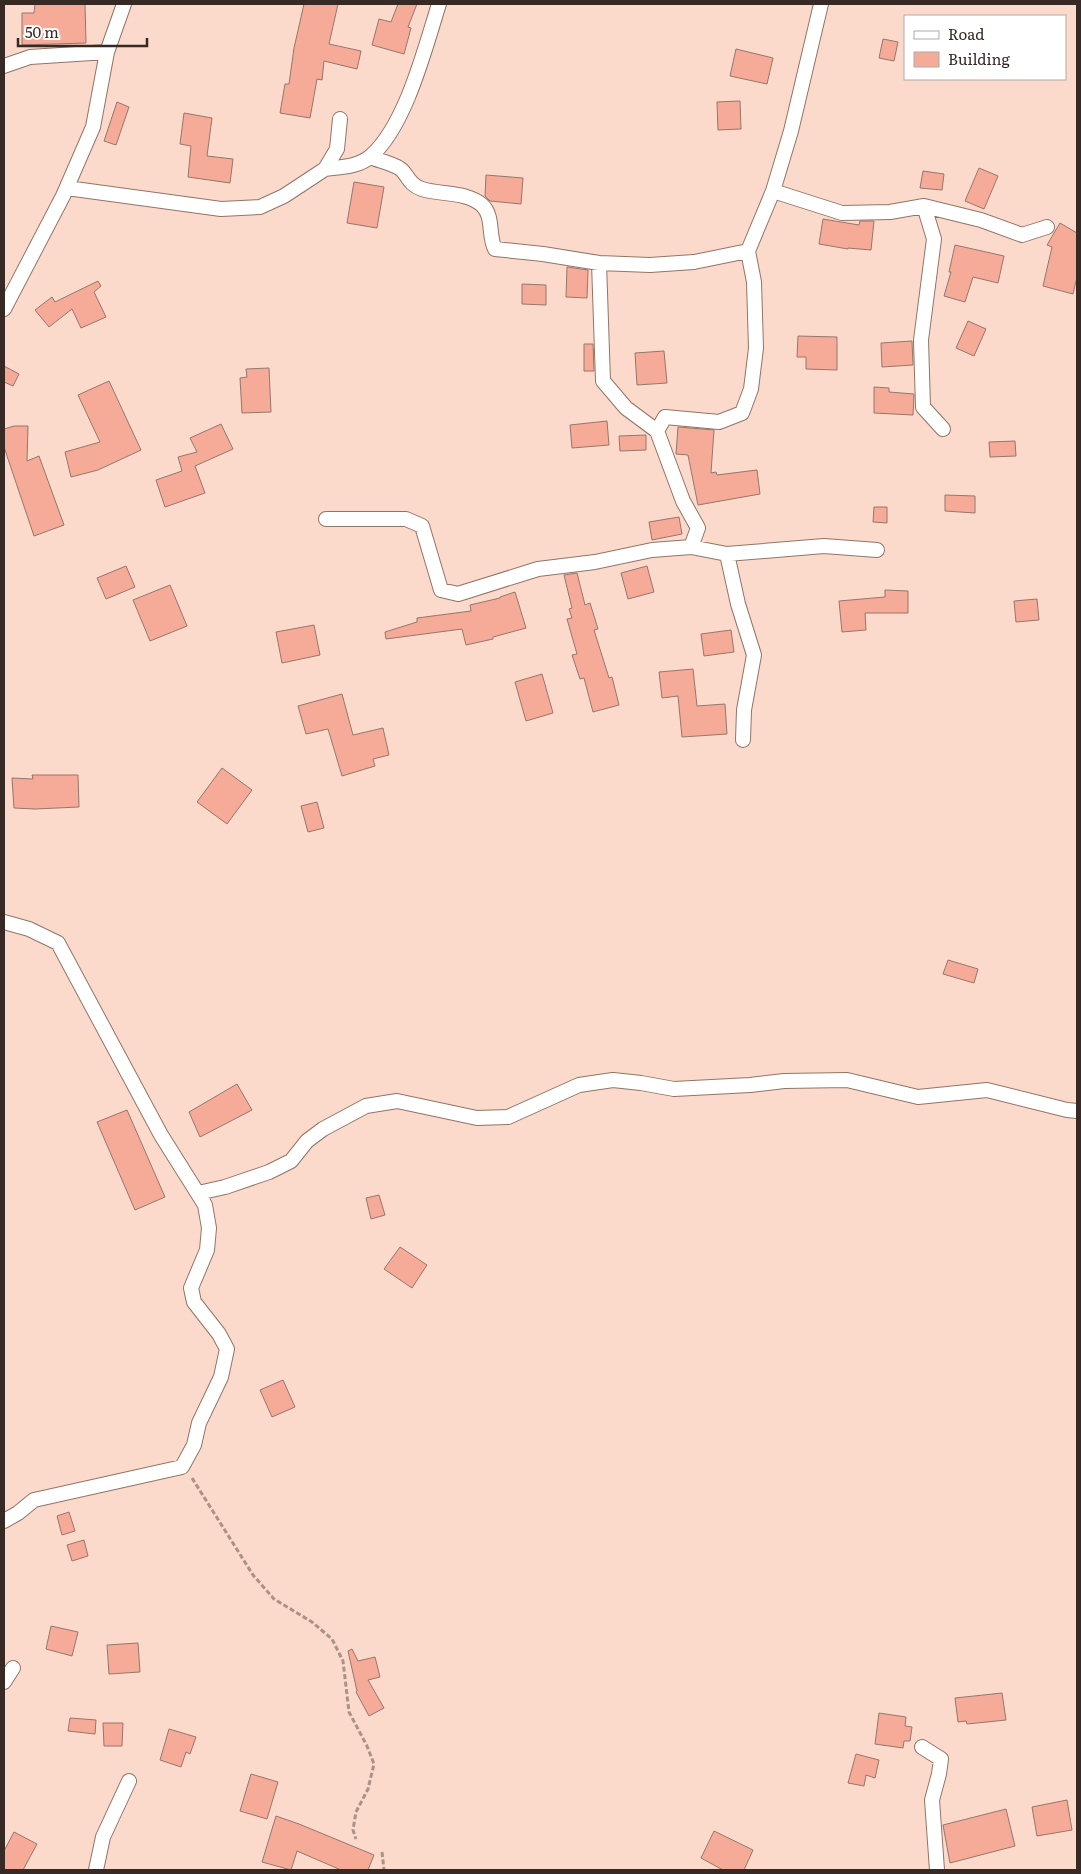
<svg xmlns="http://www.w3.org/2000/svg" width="1081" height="1874" viewBox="0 0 1081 1874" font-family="Literata,serif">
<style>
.building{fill:#f5ab97;stroke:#96766d}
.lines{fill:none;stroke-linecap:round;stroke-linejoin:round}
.minor-casing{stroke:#927467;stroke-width:16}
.path{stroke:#ab9287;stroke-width:3;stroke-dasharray:5 2.5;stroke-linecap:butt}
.minor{stroke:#fff;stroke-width:14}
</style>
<rect width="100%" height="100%" fill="#fcdacb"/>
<path class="building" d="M35,4H85L86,43L22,45V13H34Z
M304,4H338L329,44L361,51L357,69L324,61L322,80L317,79L310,118L280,113L285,84H289L294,48Z
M398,4H417L408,27L411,28L404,54L372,45L379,19L391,22Z
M883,39L898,42L894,61L879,58Z
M736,49L773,58L767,84L730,76Z
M740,101L741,129L718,130L717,102Z
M117,102L129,107L116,145L104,141Z
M184,113L212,118L207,156L233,159L230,183L188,177L191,146L180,144Z
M979,168L998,176L984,209L965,201Z
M923,171L944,174L942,190L920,188Z
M486,175L523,178L521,204L490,201L485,196Z
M354,182L384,187L377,228L347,223Z
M823,219L859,225L860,221H874L871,250L848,248V249L819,244Z
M1060,223L1077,233V277L1073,294L1043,286L1052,247L1047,245Z
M955,245L1004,256L998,283L973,277L965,302L944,296L951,272H949Z
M567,267L588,270L587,298L566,297Z
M98,281L101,286L94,292L106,317L81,328L72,309L49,327L35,310L52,297L55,302Z
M522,284L546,285V305L522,304Z
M968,321L986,329L974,356L956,348Z
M798,336L837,337V370L806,369V357H797Z
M912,341L913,365L882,367L881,343Z
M584,344H593L594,371H584Z
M664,351L667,383L637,385L635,353Z
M4,366L19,374L13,386L4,382Z
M269,368L271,412L242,413L240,378L247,377L246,369Z
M109,381L141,450L98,470L71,477L65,452L100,442L78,395Z
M874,387L889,388V392L914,394L913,415L874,413Z
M607,421L609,445L572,448L570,425Z
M221,424L233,449L195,466L205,493L165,507L156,480L182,471L178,457L197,452L190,438Z
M14,426H28L27,461L39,456L64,525L34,536L4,447V429Z
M678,427L714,430L711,473L716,472L717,475L757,470L760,494L698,505L688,455L676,454Z
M646,435V450L620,451L619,436Z
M1015,441L1016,456L990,457L989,442Z
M945,495L975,496V513L945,511Z
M874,507H887V523L873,522Z
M679,517L682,534L652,540L649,522Z
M126,566L135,587L106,599L97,578Z
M647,566L654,592L628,599L621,573Z
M577,573L585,605L590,603L598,629L594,630L609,678L612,677L619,705L593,712L584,678L580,679L572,655L577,654L567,619L572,618L569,609L572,608L564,575Z
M170,585L187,626L150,641L133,600Z
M885,590L908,591V613H865L866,630L842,632L839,601L885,597Z
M515,592L526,628L493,637V639L466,645L462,629L386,639L385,632L417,622V618L471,611L470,605L500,598V597Z
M1037,599L1039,620L1016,622L1014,601Z
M314,625L320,655L282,663L276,632Z
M731,630L734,652L704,656L701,634Z
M693,669L697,706L725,704L727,734L682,737L678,696L662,698L659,672Z
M542,674L553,713L526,721L515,682Z
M342,694L353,735L383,728L389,755L373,759L375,766L342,776L328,729L306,734L298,706Z
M222,768L252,790L227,824L197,802Z
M32,775H78L79,807L35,809L14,808L12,778L33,779Z
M317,802L324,828L308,832L301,806Z
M948,960L978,969L974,983L943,974Z
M237,1084L252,1110L200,1137L189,1112Z
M127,1110L165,1197L135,1210L97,1122Z
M379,1195L385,1215L371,1219L366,1198Z
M400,1247L427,1265L412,1288L384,1269Z
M283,1380L295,1407L272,1417L260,1390Z
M69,1512L75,1531L62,1535L57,1516Z
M84,1540L88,1556L72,1561L67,1545Z
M51,1626L78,1632L72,1656L46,1649Z
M138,1643L140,1672L109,1674L107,1645Z
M352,1649L358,1661L375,1657L380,1677L368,1680L384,1708L369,1716L356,1692L357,1691L348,1651Z
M1002,1693L1006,1720L967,1724L966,1721L958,1722L955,1698Z
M879,1713L906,1717L905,1726L912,1727L910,1741H904L903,1748L875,1744Z
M70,1718L96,1720L95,1734L68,1731Z
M103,1723H123L122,1746H104Z
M169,1729L196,1737L190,1754L186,1752L181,1767L160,1760Z
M856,1754L879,1760L875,1778L866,1775L864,1786L848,1783Z
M251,1774L278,1782L267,1819L240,1811Z
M1067,1800L1072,1830L1037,1836L1032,1807Z
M1006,1809L1015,1846L950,1863L943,1825Z
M276,1816L299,1824L374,1855L368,1870H341L297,1851L291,1870L262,1862Z
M714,1831L753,1850L744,1870H723L701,1858Z
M14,1832L37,1844L23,1870H4V1851Z"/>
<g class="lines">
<defs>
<path id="minor" d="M4,66L30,57L107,52
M370,157C380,161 391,163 399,168C408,173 407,184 422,189C440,195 466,191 482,205C494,216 488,236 495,249L543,254L599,263L650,265L694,262L748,251
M325,169C340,167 359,167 371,156C406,125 425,48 439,4
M67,188L221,209L260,207L284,196L325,169L337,149L340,119
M773,191L842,213L890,212L924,206L981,220L1022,235L1047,227
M924,206L934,239L921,340L923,407L943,429
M599,263L603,381L626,408L657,431
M4,309L63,196L93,127L107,52L124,4
M326,519H406L422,526L441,590L458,594L538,569L595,562L652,550L691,547L727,554L824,546L877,550
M691,547L698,528L683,501L657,431L665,417L719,422L742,413L751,389L756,348L754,282L748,251L773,191L791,131L821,4
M727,554L738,604L754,655L744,710L743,740
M4,922L29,929L58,943L161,1135L205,1205L209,1228L207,1250L191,1288L194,1302L219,1334L227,1349L221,1377L199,1423L194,1445L182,1467L34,1500L18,1513L4,1521
M198,1193L225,1187L269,1172L291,1161L307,1141L323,1129L366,1106L397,1101L477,1118L508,1117L579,1085L613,1080L641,1083L674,1089L750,1085L784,1081L847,1080L918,1097L987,1090L1067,1110L1077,1111
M4,1682L13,1668
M922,1747L941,1759L939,1774L932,1800L937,1870
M96,1870L103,1837L129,1781"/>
</defs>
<use href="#minor" class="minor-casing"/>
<path class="path" d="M192,1478L253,1575L274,1599L312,1622L332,1639L343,1661L349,1712L367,1746L374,1764L368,1789L356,1812L353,1830L356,1839
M382,1852L384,1870"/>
<use href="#minor" class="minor"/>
</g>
<rect width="1081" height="1874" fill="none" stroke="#372a24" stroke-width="10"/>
<rect x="904" y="15" width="162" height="65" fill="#ffffff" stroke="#afaaa7"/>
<rect x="914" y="31" width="25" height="8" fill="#ffffff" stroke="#afaaa7"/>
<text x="948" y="40" font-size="15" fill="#372a24">Road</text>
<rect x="914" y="52" width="25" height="15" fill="#f5ab97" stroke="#afaaa7"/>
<text x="948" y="65" font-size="15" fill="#372a24">Building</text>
<path d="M18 38v8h129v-8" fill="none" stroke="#372a24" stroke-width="2.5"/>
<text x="25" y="38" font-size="15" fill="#372a24" stroke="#ffffff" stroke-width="4" paint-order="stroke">50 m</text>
</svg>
